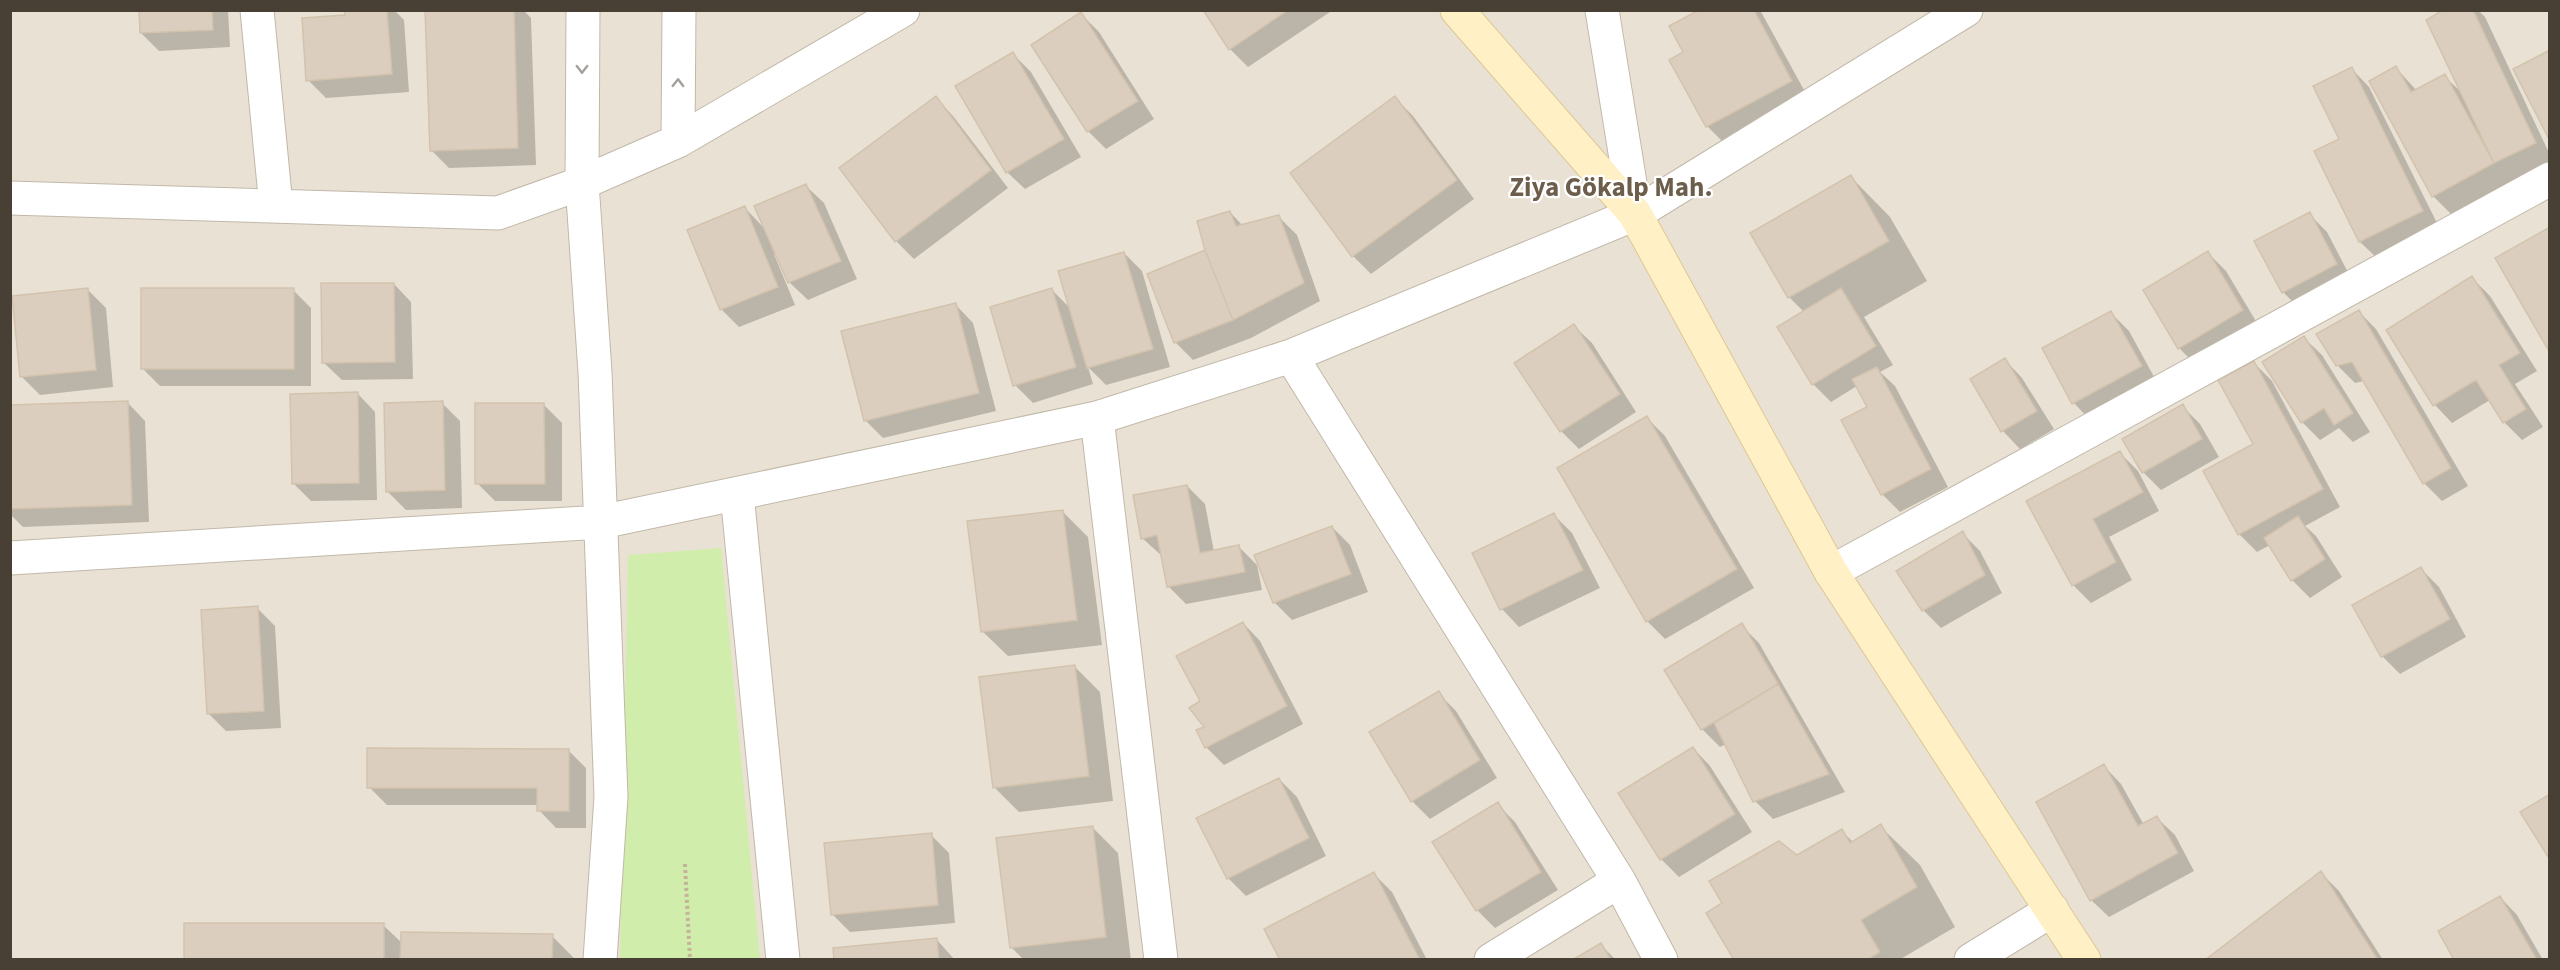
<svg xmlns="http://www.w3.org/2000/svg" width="2560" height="970" viewBox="0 0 2560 970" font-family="'Source Sans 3',sans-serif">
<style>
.residential{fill:#e9e2d4}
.green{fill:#d1edab}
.shadow{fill:#0003}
.building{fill:#dbcebe;stroke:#d3c3ad;stroke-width:1.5}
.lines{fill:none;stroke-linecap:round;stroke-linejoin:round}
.street-casing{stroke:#c1b8a8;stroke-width:35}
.secondary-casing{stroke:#dcc794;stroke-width:35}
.path{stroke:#c4b398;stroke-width:4;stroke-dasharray:3 3;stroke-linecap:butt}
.street{stroke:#fff;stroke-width:33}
.secondary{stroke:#fff0c6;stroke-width:33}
.oneway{stroke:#a4a09a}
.labels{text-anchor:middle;stroke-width:4.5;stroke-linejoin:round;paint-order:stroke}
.district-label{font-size:27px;font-weight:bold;fill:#6c5e4b;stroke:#fff}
</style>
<rect width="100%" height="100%" fill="#f5f0e6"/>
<path class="residential" d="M11,11H2549V959H11Z"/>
<path class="green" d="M721,548L760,959L620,960L628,555Z"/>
<path class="shadow" d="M140,10H228L230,47L159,51L141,33Z
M346,10H394L404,20L409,92L326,98L308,80L346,16Z
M426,10H523L531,18L536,165L449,168L431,150Z
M1205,10H1333L1248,67L1230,49Z
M1702,10H1760L1809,99L1725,144L1707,126L1685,52Z
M2446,10H2478L2485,17L2550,155V163L2451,214L2433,196L2396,68L2417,91L2444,76L2461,92Z
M1081,14L1099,32L1154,119L1106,149L1088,131L1033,45Z
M1013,54L1031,72L1081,157L1025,189L1007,172Z
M2352,69L2369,87L2440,229L2378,259L2360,242L2341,139Z
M936,98L953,116L1008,188L914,259L896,241Z
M1395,98L1413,116L1474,199L1371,274L1353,256L1292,173Z
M1851,177L1890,217L1927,281L1864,317L1893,365L1880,372L1895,386L1948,487L1900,512L1882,494L1869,408L1857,386L1831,402L1813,384L1804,312L1789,297Z
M806,186L824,203L857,279L808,300L790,283L776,253L774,254L795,305L739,327L721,309L745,208L765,229Z
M1230,212L1243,226L1279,217L1297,235L1320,301L1251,338L1193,360L1175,342L1207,251Z
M2309,214L2327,232L2353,282L2301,310L2283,292Z
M1124,253L1142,271L1170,367L1106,385L1088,367L1093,384L1033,403L1015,385L1052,290L1071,309Z
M2208,253L2226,271L2260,328L2197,366L2179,348Z
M2472,278L2490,296L2537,371L2515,384L2543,427L2522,440L2504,422L2490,400L2452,423L2435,405L2388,331Z
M394,284L411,302L413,379L342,380L324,363Z
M88,290L106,308L113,387L40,395L22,377Z
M293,290L311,308V386H160L142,368Z
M956,305L973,323L996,411L883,438L865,420Z
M2358,311L2376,329L2468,486L2442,501L2424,483L2364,381L2355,383L2337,365Z
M2111,313L2129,331L2158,384L2091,421L2074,403L2044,349Z
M1574,326L1592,343L1636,412L1579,449L1561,431L1517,363Z
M2304,338L2322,355L2370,432L2353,442L2339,428L2320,440L2302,422Z
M2005,360L2022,378L2054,429L2020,449L2003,431L1972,380Z
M2254,363L2272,381L2340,507L2305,526L2316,536L2342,577L2310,598L2292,580L2270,545L2257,552L2239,534L2255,445Z
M358,394L375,412L377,500L311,501L293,483Z
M128,403L145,421L149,522L23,527L10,514V407Z
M442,403L460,421L462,508L406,510L388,492Z
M544,405L562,423V501H495L477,483Z
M2182,406L2200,424L2219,457L2161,490L2143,472Z
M1647,418L1665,436L1754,588L1665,639L1647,621L1559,469Z
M2120,453L2138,471L2159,511L2109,537L2132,580L2091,603L2073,585L2028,502Z
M1187,486L1205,504L1214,552L1239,547L1257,565L1262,590L1186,604L1168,586L1162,556L1142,538Z
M1063,512L1088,537L1102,645L1008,656L982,631Z
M1554,515L1572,533L1600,588L1519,627L1502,609L1474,554Z
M1332,527L1350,545L1368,592L1292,620L1274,602Z
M1962,533L1980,551L2002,593L1941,628L1923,610Z
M2421,569L2439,587L2466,637L2400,674L2382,656Z
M257,608L275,626L281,728L226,731L208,713Z
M1243,623L1260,641L1303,724L1224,765L1206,747V727L1201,701Z
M1741,625L1759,643L1845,792L1773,819L1755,801L1726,744L1720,747L1702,729Z
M1075,667L1100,692L1113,801L1019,812L994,787Z
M1438,693L1456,711L1497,778L1430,819L1412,801Z
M1693,748L1710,766L1752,832L1679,877L1661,859Z
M568,750L586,768V828H556L539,810V805H387L369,787Z
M2104,766L2121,784L2144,825L2157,818L2175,835L2194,871L2109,917L2091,900Z
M1279,779L1297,797L1326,856L1246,896L1228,878Z
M1497,804L1515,822L1558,890L1495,928L1477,910Z
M1880,826L1920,865L1955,927L1899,960H1735L1797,857L1842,831L1853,842Z
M1092,827L1118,853L1131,960H1024L1011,947Z
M931,835L949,853L955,923L850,932L832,914Z
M2321,873L2339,891L2383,960H2207Z
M1374,874L1392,892L1427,960H1282Z
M2500,897L2517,915L2543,960H2456Z
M383,925L402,943L552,936L576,960H186Z
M937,940L955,960H835Z
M1601,945L1616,960H1575Z"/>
<path class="building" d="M139,10H212L213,30L140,33Z
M344,10H387L392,74L306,81L302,18L345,15Z
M425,10H514L518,148L430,151Z
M1203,10H1288L1229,50Z
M1699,10H1754L1792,81L1706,127L1669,60L1683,52L1669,26Z
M2443,10H2473L2536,143L2494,163L2426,20Z
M1081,12L1138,101L1087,132L1031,45Z
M2550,50V141L2513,69Z
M1013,52L1064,139L1006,173L955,86Z
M2396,66L2411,92L2445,74L2494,163L2432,197L2369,81Z
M2352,67L2423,211L2359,242L2314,151L2339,139L2313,86Z
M936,96L991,170L895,242L839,168Z
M1395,96L1457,180L1352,257L1290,173Z
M1851,175L1889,241L1788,298L1750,233Z
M806,184L841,261L788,283L754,206Z
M745,206L778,287L720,310L687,230Z
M1230,211L1236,226L1279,215L1304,283L1233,320L1205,250L1197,221Z
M2310,212L2337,264L2282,293L2254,241Z
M2550,227V353L2495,258Z
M1205,250L1233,320L1174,343L1147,274Z
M2208,251L2243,310L2178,349L2143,290Z
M1124,252L1153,349L1087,368L1058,271Z
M2472,276L2520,353L2499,365L2526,409L2503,423L2476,380L2433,406L2386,330Z
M321,283H394L395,362L322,363Z
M88,288L96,370L20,377L12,296Z
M141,288H294V369H141Z
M1052,288L1076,367L1013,386L990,307Z
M1841,288L1876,346L1812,385L1777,327Z
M956,303L979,393L864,421L841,331Z
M2359,310L2451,468L2423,484L2352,362L2336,366L2316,334Z
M2111,311L2142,366L2072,404L2042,348Z
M1574,324L1620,394L1560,432L1514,363Z
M2304,336L2353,413L2334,425L2324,408L2301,423L2262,362Z
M2005,358L2037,411L2001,432L1970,379Z
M2254,361L2323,489L2238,535L2203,471L2253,444L2218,380Z
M1877,367L1931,469L1881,495L1841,420L1867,407L1852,379Z
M358,392L359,483L292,484L290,394Z
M128,401L132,505L10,509V405Z
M443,401L445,490L386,492L384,403Z
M475,403H544L545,484H475Z
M2183,404L2202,439L2142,473L2122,439Z
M1647,416L1737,569L1646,622L1557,468Z
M2120,451L2143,492L2093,519L2116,562L2072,586L2026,501Z
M1187,485L1200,553L1239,545L1245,572L1167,587L1157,535L1141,539L1133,495Z
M1063,510L1077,620L981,632L967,521Z
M1554,513L1583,570L1500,610L1472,553Z
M2298,516L2325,559L2291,581L2264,538Z
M1332,526L1351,574L1273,603L1254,555Z
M1963,531L1985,575L1922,611L1896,571Z
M2421,567L2450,619L2381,657L2352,605Z
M258,606L264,711L207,714L201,610Z
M1243,622L1287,706L1205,748L1196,730L1204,727L1189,708L1200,701L1176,656Z
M1742,623L1778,684L1701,730L1664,670Z
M1075,665L1089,776L993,788L979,677Z
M1778,684L1829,774L1753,802L1714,723Z
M1439,691L1480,760L1411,802L1369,732Z
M1693,747L1735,814L1660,860L1618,793Z
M367,748L569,749V811H537V788H367Z
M2104,764L2138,826L2157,816L2178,853L2090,901L2036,802Z
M1279,778L1309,838L1227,879L1196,818Z
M2550,794V860L2520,812Z
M1498,802L1541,872L1476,911L1432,842Z
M1881,824L1917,887L1861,920L1880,952L1867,960H1734L1706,913L1722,903L1709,881L1779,841L1797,855L1842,829L1850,843Z
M1093,826L1106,937L1010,948L996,838Z
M932,833L938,905L831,915L824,843Z
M2321,871L2378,960H2205Z
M1374,872L1420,960H1280L1264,929Z
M2500,896L2537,960H2454L2438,931Z
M184,923H384V960H184Z
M401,932L553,934L552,960H400Z
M937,938L939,960H834L833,948Z
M1601,943L1611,960H1572Z"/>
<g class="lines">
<defs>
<path id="street" d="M257,10L276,206
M583,10L582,183L595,372L611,797L600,960
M1602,10L1635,214
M678,141L679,10
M10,198L498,213L582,183L678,141L903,10
M1291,356L1619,881L1661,960
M1097,418L1161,960
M737,494L783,960
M10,558L601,522L1097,418L1291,356L1635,214L1966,10
M1831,572L2550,179
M1491,960L1619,881
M1971,960L2052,910"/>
<path id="secondary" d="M1457,10L1635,214L1831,572L2084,960"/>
</defs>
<use href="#street" class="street-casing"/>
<use href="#secondary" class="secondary-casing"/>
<path class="path" d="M685,864L690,960"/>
<use href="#street" class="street"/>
<use href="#secondary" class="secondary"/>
</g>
<defs><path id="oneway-chevron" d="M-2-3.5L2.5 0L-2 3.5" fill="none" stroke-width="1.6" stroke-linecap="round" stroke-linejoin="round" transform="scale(1.5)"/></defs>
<g class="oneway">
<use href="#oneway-chevron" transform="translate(582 69) rotate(90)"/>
<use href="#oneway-chevron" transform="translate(678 83) rotate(-89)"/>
</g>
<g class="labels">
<g class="district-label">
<text x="1611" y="196">Ziya Gökalp Mah.</text>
</g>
</g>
<rect width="2560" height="970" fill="none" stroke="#484035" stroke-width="24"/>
</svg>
